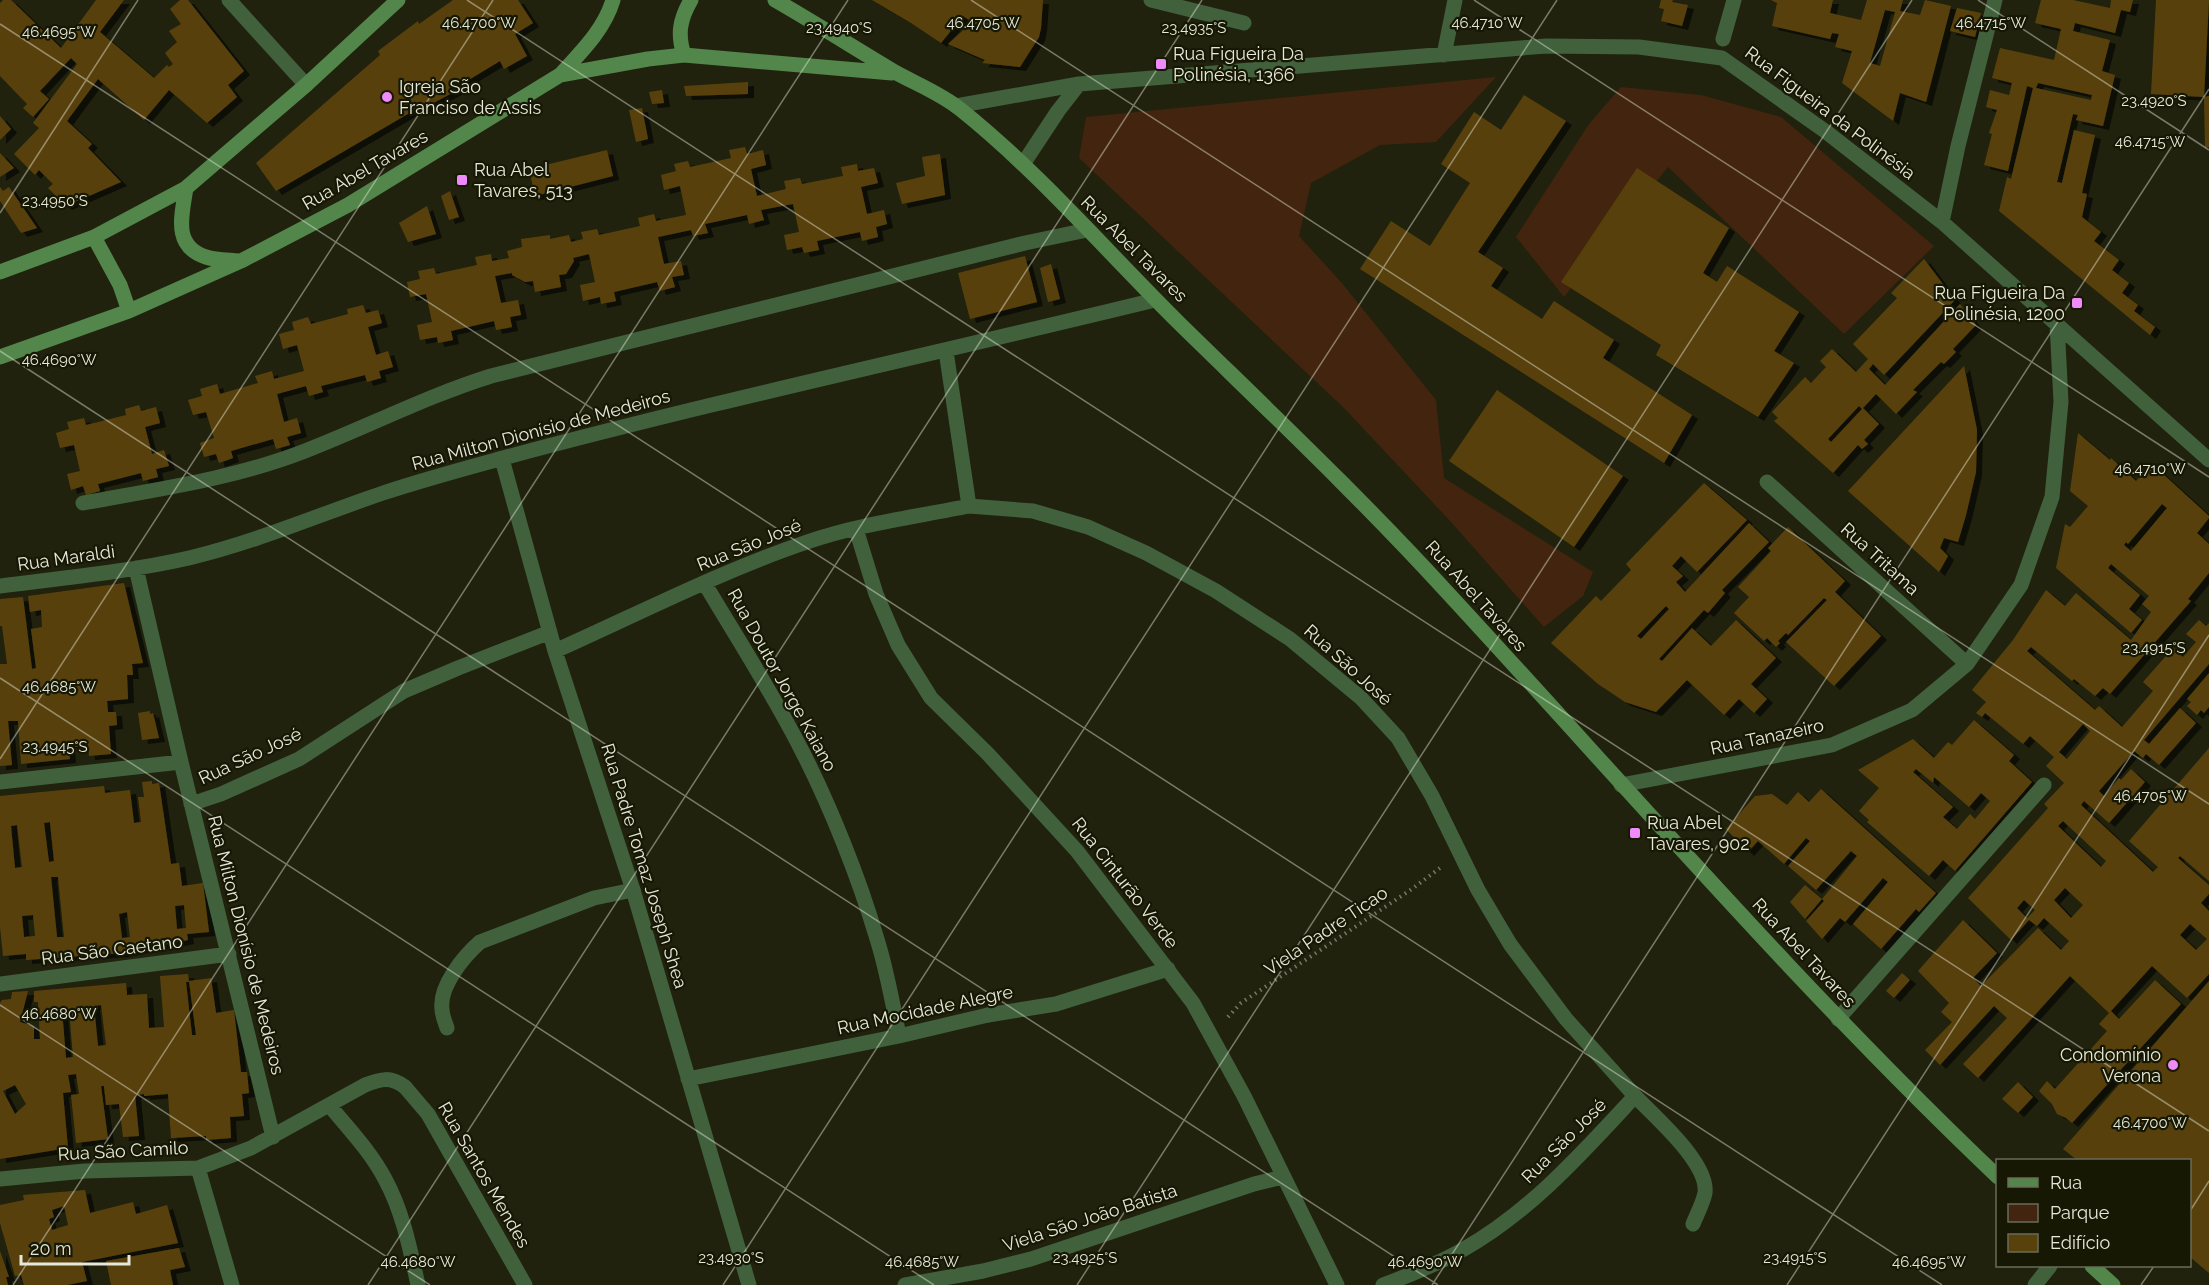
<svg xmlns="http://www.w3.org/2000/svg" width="2209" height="1285" viewBox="0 0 2209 1285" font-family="Raleway,sans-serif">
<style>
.green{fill:#43240e}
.building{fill:#59410b;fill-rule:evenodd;filter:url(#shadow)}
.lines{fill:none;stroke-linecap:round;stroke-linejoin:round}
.path{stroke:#777967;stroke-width:4;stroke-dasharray:1.5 4.5;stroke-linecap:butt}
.lane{stroke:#41613d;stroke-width:15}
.street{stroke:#41613d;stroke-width:15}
.secondary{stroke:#52864b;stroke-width:15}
.ticks{fill:none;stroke:#e6e8da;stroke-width:1.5;stroke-opacity:0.45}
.poi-dot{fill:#ee8bf8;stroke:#171804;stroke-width:2}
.labels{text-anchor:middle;stroke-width:4.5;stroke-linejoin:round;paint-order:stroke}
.poi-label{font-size:18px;fill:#e6e8da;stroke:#171804;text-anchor:start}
.street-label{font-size:18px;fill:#e6e8da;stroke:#171804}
.ticks-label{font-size:15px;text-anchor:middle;fill:#e6e8da;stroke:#171804;stroke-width:4.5;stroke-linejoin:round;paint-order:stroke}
</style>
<defs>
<filter id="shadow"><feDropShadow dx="6" dy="4" stdDeviation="0" flood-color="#0009"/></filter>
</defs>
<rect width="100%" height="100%" fill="#20220d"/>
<path class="green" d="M1496,77L1436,142L1380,145L1311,183L1299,236L1341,282L1436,400L1444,478L1593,572L1583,596L1544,627L1451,522L1345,409L1079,158L1086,117Z
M1621,87L1701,95L1781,117L1934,246L1844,334L1668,167L1564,297L1516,237L1589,124Z"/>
<path class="building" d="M3,0H11L61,48L96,0H124L100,32L154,78L167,65L169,67L173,64L165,53L177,42L169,31L181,24L170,9L180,0H188L244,71L228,85L237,97L207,123L169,90L144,120L98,79L67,121L92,144L88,148L121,182L66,206L48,188L53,184L39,170L35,175L14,154L39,128L33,123L77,64L71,58L40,91L49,99L33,117L23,108L27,104L0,76V3Z
M453,0H518L533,23L515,34L527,56L504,69L500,61L462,84L463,87L419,111L418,108L276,191L256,163L380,55L378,51L418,21L419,24Z
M872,0H1043L1041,28L1039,37L1020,67L982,63L985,60L948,44L972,22L963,16L941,43L911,23Z
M1661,0H1673L1672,2L1688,5L1682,26L1661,21L1664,9L1659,8Z
M1771,0H1833L1830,13L1861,20L1867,0H1903L1900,11L1920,15L1925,0L1951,6L1926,102L1900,93L1893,121L1842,83L1852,51L1835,47L1839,34L1832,33L1830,39L1772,26L1777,3ZM1885,10L1895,12L1880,66L1870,63Z
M2041,0H2073L2110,8L2111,0H2133L2130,12L2121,10L2115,33L2075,23L2073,31L2110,40L2102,71L2115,75L2103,126L2076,120L2078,115L2073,114L2057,182L2062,183L2074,130L2095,135L2082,193L2087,194L2082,217L2101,232L2094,241L2119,260L2112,270L2129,283L2122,293L2138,305L2134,311L2155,327L2150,335L1999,211L2007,177L2011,179L2033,88L2027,86L2008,171L1984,165L1992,134L1989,133L1997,110L1986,107L1990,90L2009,95L2012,83L1992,78L2000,48L2054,60L2061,29L2035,23ZM2038,83L2092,95L2091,100L2036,88Z
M2156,0H2209L2204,97L2151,94Z
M1957,8L1981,13L1975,37L1950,31Z
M748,82V94L686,96L684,86Z
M662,90L664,103L652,104L649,92Z
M1524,95L1566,121L1478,252L1503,268L1491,286L1542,319L1554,301L1614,340L1603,358L1692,415L1664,463L1360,269L1391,221L1430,246L1470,183L1441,164L1474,112L1501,130Z
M2209,96V147L2205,148L2204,97Z
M642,108L648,139L636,142L629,110Z
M0,116L11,129L0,140Z
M745,147L747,154L763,150L766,165L751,169L757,196L786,189L784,181L800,178L802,184L843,176L841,167L857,164L858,171L874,168L878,183L861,187L867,214L884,210L887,224L876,227L878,237L862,241L860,232L817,241L819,250L804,253L802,247L787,250L784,235L799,232L793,204L761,210L764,220L749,224L747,215L705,224L708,233L693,236L691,230L658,237L664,264L681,261L684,275L672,277L675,287L660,291L657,282L614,292L616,301L601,304L600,297L583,301L580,285L595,282L589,254L573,258L574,261L566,274L559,275L561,287L535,292L533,281L525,282L512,275V273L495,276L501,303L518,300L521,315L510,317L512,327L496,330L494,321L451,331L453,340L438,343L437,337L420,340L417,325L432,322L426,294L410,297L407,282L420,279L418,271L434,268L436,274L477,265L475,257L491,254L492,261L509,258L507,251L522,247L521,239L550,235V239L569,235L571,242L583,239L581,232L597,229L599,235L640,226L638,218L654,214L656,221L686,215L680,186L664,190L661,175L676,171L674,164L688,161L690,167L731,158L729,150Z
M607,150L613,176L535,196L529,169Z
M0,153L14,168L0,177Z
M940,154L945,195L902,204L896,183L925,176L922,157Z
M1637,168L1729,228L1703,273L1717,282L1727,266L1799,312L1774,351L1794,363L1758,417L1656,355L1661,345L1561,282Z
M0,187L3,191L9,187L37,228L21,233L0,201Z
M450,191L459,217L449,220L441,196Z
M427,206L436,234L408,242L399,223Z
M1025,256L1037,302L970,319L958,273Z
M1924,259L1955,300L1884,375L1873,364L1869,369L1885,385L1960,304L1976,325L1953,349L1956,352L1944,364L1941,362L1913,390L1917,392L1896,414L1876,394L1863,408L1879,424L1864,440L1868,444L1862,449L1858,445L1833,473L1774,421L1778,418L1772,412L1805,377L1811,383L1826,367L1820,361L1832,349L1856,372L1868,359L1853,344L1897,298L1891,293ZM1859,406L1862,409L1831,442L1828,439Z
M1051,264L1060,299L1048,302L1040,268Z
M363,305L366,313L378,310L382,323L368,327L376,355L388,351L393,367L379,371L381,378L367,382L365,375L321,386L323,392L309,396L306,386L277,394L284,422L297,418L301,433L287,437L290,445L276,449L273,439L231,451L233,458L219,463L216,454L204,457L200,443L214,438L206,412L193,415L188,400L202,396L200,389L217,384L220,394L258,383L255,376L272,371L274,379L304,371L297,345L283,349L279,334L294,330L292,322L308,317L311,324L348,314L347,309Z
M1964,366L1977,430L1976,472L1966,515L1958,542L1944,538L1940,548L1948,556L1939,572L1848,491Z
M1497,390L1623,476L1574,547L1449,461Z
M139,405L141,411L156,407L160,423L145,427L152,454L164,450L169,466L156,469L158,477L143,481L141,473L98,484L100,491L86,495L83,486L71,490L67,474L80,471L74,445L60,448L56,433L69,429L67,422L84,418L86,425L126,415L125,409Z
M2078,433L2110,460L2111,458L2136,481L2152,464L2209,516V518L2197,533L2209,544V573L2188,599L2191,601L2110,694L2103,688L2095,696L2074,679L2072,681L2031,647L2027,651L2095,710L2099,706L2122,727L2153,691L2143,682L2173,648L2183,657L2196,642L2186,634L2199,620L2206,626L2209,623V664L2144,740L2149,744L2180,708L2196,723L2159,765L2146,754L2143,758L2134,751L2099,791L2104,796L2119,778L2121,780L2131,769L2145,782L2109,823L2084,801L2081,805L2153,872L2158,867L2129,841L2209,748V881L2180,856L2178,858L2209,885V894L2201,903L2209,911V974L2187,998L2152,966L2111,1011L2119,1019L2155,980L2181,1004L2072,1123L2066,1118L2057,1114L2052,1104L2039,1091L2047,1081L2055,1089L2107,1031L2099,1024L2109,1013L2070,976L1978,1078L1963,1064L2007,1018L1994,1006L1940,1065L1925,1050L1952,1022L1941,1012L1949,1003L1918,971L1963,920L1997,953L1973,978L1981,986L2038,928L2061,950L2069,941L2044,918L2037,926L2029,920L2011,940L1968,898L2048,808L2044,804L2064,783L2046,766L2054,757L2030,736L2023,744L1985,713L1982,717L1976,713L1986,702L1972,690L2013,640L2046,590L2065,606L2076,593L2131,640L2151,612L2142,604L2149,596L2111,564L2108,568L2140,595L2129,609L2142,620L2131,633L2056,568L2065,524L2070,527L2088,506L2070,491ZM2162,504L2167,508L2131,551L2124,545L2126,542L2128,544ZM2083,724L2090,731L2067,759L2059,752ZM2063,821L2106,861L2101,867L2058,826ZM2065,888L2083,905L2071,918L2054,900ZM2024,900L2035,910L2027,918L2017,908ZM2190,924L2207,939L2196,950L2180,935Z
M1704,483L1747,520L1697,572L1681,556L1672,566L1683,576L1676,582L1685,592L1749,523L1769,542L1722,590L1725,593L1708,613L1704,610L1659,659L1662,661L1692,628L1711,646L1736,620L1776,658L1751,684L1767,699L1754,713L1739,699L1724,715L1687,680L1656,712L1625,702L1598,684L1551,643L1596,596L1601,601L1631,570L1626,564ZM1666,606L1669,609L1641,639L1637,636Z
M1788,527L1845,581L1835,592L1881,636L1834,686L1786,642L1827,600L1824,598L1788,635L1786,633L1778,641L1780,643L1776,647L1767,638L1764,641L1734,613L1749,597L1738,587L1771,551L1768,548Z
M124,583L143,663L132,664L133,675H127L128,699L107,701L108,712H116L117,725L109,726L111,754L89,756L88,745L75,747V744H69L70,759L21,764L18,721H8L12,765L0,766V664H7L2,626H0V599L23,597L32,669L36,668L31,629L42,627L41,610L30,612L28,596Z
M2209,673V707L2204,713L2201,710L2197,715L2187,706L2191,702L2187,699Z
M150,711V714L153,713L159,738L142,740L138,713Z
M1974,720L2014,755L2009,761L2032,782L1955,871L1943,860L1929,876L1867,822L1869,820L1859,811L1879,788L1858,770L1913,739L1934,758L1948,742L1952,745ZM1916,769L1933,783L1934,777L1969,807L1981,793L1990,801L1975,819L1970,814L1957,829L1943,817L1953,807L1913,772Z
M152,781V784L159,783L171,864L179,863L182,886L203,883L209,932L187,934L188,940L123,953L26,960V954L3,956L0,927V796L104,786L105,793L130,790L134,823L141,822L138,797H144L142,782ZM50,822L54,861L49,862L44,823ZM17,825L22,867L15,868L11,826ZM51,877H58L64,937H57ZM184,905L186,928L177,929L175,906ZM127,912L130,937L122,938L119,914ZM33,915L35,936L24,937L22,916Z
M1821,789L1936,893L1919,912L1916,909L1881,949L1853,924L1888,882L1883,878L1845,922L1840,918L1822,939L1806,921L1824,901L1822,899L1805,919L1790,902L1805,885L1822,899L1857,856L1851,851L1816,890L1788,866L1810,841L1806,838L1784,864L1758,841L1748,852L1726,829L1755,796L1772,794L1787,805L1798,792L1809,802Z
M1902,973L1910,980L1894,998L1886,991Z
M188,974L189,982H186L192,1035H196L189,981L211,978L216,1013L234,1010L241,1072H247L249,1093L242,1094L244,1116L230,1117L231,1138L206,1140V1136L171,1138L168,1094L144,1096V1094L135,1095L139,1136L123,1137L119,1104L106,1105L104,1086H101L108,1139L76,1143L71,1095L79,1094L76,1074L68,1075L71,1092L63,1093L68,1148L0,1159V1003L2,1000L11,999L12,992L28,991L20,1022L34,1026V1039H40L38,1002H34V991L126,983L127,995L147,994L149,1028L164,1027L160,976ZM101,1005L106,1045L98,1046L94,1006ZM69,1009L73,1057L66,1058L62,1010ZM15,1085L26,1104L15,1114L3,1091Z
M2209,981V1273L2190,1257V1160H2077L2063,1149Z
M2018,1082L2033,1097L2018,1113L2002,1099Z
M85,1190L90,1213L133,1202L136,1214L167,1205L178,1243L82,1262L87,1281L67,1285H24L21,1275L15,1276L0,1223V1205L24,1200L23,1195ZM64,1206L68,1225L52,1230L49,1219L54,1217L52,1210Z
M179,1248L185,1267L170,1270L173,1285H111L106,1261Z
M0,1251L9,1277H6L8,1285H0Z"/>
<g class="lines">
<path class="path" d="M1228,1017L1241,1003L1412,889L1440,868"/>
<path class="lane" d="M969,506L1033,511L1088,527L1146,553L1216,591L1290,639L1361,698L1398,738L1432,796L1478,890L1510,944L1566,1019L1635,1096
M988,1015L1056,1004L1168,969
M447,1028C445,1022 442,1015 442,1009C439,986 464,956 480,942L594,898L633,890
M405,1087L428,1114L525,1285
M1383,1285C1410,1275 1438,1264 1464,1249C1531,1211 1583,1152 1635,1096C1655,1117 1709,1163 1705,1193C1703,1203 1697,1214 1693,1224"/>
<path class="street" d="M229,0L306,85
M1151,0L1244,23
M1723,39L1734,0
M1444,55L1455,0
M956,106L1079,84L1546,46L1639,47L1722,58L1825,131L1942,222L2209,460
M1023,164L1058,111L1079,84
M1942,222L1958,146L1995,0
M502,459L555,651L633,890L749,1285
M1767,482L1967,664
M83,503C158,489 233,479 305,451C367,427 427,396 491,376L1025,243L1087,230
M856,529L876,594L898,645L931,698L988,754L1077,851L1193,1003L1244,1096L1337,1285
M136,568L181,762L273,1137
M705,584C737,638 772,692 801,749C830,805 859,878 877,939C887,971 893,1004 899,1036
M0,586C63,578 127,572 189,558C256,542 318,515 383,493C422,480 463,469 503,458C719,400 938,353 1155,300
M555,651C638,614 721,571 807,542C859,524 915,517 969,506L946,351
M0,782L181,762
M1621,785L1832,745L1912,710L1967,664L2021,585L2052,497L2061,402L2057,323
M191,804L221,794L299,759L404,691L458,668L550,632
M0,984L229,954
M1838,1019L2044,785
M688,1079L899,1036L988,1015
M329,1105C349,1129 371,1152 385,1179C403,1212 410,1249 418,1285
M198,1168L232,1285
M0,1179L85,1171L198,1168L251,1148L365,1085C381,1079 390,1076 405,1087
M905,1285L983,1271L1031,1259L1254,1184L1283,1177
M2035,1285L2050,1266"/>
<path class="secondary" d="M775,0C815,23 853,47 893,71C914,83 940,93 960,109C1040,173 1107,252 1180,324C1270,412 1361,498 1446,591C1628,788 1803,992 1998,1177
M684,55C677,34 680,19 691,0
M560,75C581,52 604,30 613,0
M186,188C182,215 172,246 206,257C215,260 229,260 239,261
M94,237L120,285L129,311
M0,272L94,237L186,188L306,85L398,0
M0,357L129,311L241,261L348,205L560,75L648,59L684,55L892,73
M2092,1266L2113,1285"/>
</g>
<path class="ticks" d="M467,0L2209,1131M971,0L2209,804M1474,0L2209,477M1978,0L2209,150M0,24L1942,1285M0,213L138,0M0,351L1438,1285M0,678L934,1285M0,759L493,0M0,1005L430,1285M2190,1211L2209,1181M13,1285L848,0M368,1285L1202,0M723,1285L1557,0M1077,1285L1912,0M1432,1285L2209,89M1787,1285L2209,635M2141,1285L2154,1266"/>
<g class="poi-dot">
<rect x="1155" y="58" width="12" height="12" rx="3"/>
<circle cx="387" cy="97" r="6"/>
<rect x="456" y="174" width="12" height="12" rx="3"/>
<rect x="2071" y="297" width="12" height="12" rx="3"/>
<rect x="1629" y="827" width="12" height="12" rx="3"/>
<circle cx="2173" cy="1065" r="6"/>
</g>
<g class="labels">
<g class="poi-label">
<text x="1173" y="60">Rua Figueira Da<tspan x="1173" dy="21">Polinésia, 1366</tspan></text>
<text x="399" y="93">Igreja São<tspan x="399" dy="21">Franciso de Assis</tspan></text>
<text x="474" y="176">Rua Abel<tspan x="474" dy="21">Tavares, 513</tspan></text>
<text x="2065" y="299" text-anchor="end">Rua Figueira Da<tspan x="2065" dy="21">Polinésia, 1200</tspan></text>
<text x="1647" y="829">Rua Abel<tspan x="1647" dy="21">Tavares, 902</tspan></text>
<text x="2161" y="1061" text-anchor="end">Condomínio<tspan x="2161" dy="21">Verona</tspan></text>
</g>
<g class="street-label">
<text transform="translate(1830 113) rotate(37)" y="6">Rua Figueira da Polinésia</text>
<text transform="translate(365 170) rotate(-30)" y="6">Rua Abel Tavares</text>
<text transform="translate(1134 249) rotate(45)" y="6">Rua Abel Tavares</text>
<text transform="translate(541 430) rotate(-15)" y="6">Rua Milton Dionísio de Medeiros</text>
<text transform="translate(749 545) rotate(-22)" y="6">Rua São José</text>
<text transform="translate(66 558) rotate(-8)" y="6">Rua Maraldi</text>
<text transform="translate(1880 559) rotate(42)" y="6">Rua Tritama</text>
<text transform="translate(1476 596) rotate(48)" y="6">Rua Abel Tavares</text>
<text transform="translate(1348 665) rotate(42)" y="6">Rua São José</text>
<text transform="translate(782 680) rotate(61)" y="6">Rua Doutor Jorge Kaiano</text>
<text transform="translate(1767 737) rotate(-12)" y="6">Rua Tanazeiro</text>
<text transform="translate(250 756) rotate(-25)" y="6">Rua São José</text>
<text transform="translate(644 866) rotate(73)" y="6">Rua Padre Tomaz Joseph Shea</text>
<text transform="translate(1125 883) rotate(52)" y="6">Rua Cinturão Verde</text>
<text transform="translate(1326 931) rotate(-34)" y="6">Viela Padre Ticao</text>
<text transform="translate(246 945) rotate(76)" y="6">Rua Milton Dionísio de Medeiros</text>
<text transform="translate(112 950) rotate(-7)" y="6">Rua São Caetano</text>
<text transform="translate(1804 953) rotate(47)" y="6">Rua Abel Tavares</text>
<text transform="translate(925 1010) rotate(-12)" y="6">Rua Mocidade Alegre</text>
<text transform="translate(1564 1141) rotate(-45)" y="6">Rua São José</text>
<text transform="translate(123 1151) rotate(-3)" y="6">Rua São Camilo</text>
<text transform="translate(484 1175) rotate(60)" y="6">Rua Santos Mendes</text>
<text transform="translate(1090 1218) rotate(-18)" y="6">Viela São João Batista</text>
</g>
</g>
<g class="ticks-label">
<text x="1991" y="28">46.4715°W</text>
<text x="479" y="28">46.4700°W</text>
<text x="1487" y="28">46.4710°W</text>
<text x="983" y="28">46.4705°W</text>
<text x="839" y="33">23.4940°S</text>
<text x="1194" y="33">23.4935°S</text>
<text x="59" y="37">46.4695°W</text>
<text x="2154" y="106">23.4920°S</text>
<text x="2150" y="147">46.4715°W</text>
<text x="55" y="206">23.4950°S</text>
<text x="59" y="365">46.4690°W</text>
<text x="2150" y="474">46.4710°W</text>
<text x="2154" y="653">23.4915°S</text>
<text x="59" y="692">46.4685°W</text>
<text x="55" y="752">23.4945°S</text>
<text x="2150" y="801">46.4705°W</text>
<text x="59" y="1019">46.4680°W</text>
<text x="2150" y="1128">46.4700°W</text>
<text x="731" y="1263">23.4930°S</text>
<text x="1085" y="1263">23.4925°S</text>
<text x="1795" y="1263">23.4915°S</text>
<text x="418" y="1267">46.4680°W</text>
<text x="922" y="1267">46.4685°W</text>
<text x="1425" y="1267">46.4690°W</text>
<text x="1929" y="1267">46.4695°W</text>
</g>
<rect x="1996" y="1159" width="195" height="108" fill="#171804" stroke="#6a6b5a" stroke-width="1.5"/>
<rect x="2008" y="1178" width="30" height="9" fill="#52864b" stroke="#6a6b5a" stroke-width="1.5"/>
<text x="2050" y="1189" font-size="18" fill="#e6e8da">Rua</text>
<rect x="2008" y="1204" width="30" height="18" fill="#43240e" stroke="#6a6b5a" stroke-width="1.5"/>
<text x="2050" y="1219" font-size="18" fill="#e6e8da">Parque</text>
<rect x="2008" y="1234" width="30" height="18" fill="#59410b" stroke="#6a6b5a" stroke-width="1.5"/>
<text x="2050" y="1249" font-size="18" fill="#e6e8da">Edifício</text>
<path d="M21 1255v9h108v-9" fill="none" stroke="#e6e8da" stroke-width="3"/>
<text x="30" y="1255" font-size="18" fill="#e6e8da" stroke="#171804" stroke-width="4.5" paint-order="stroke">20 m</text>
</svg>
